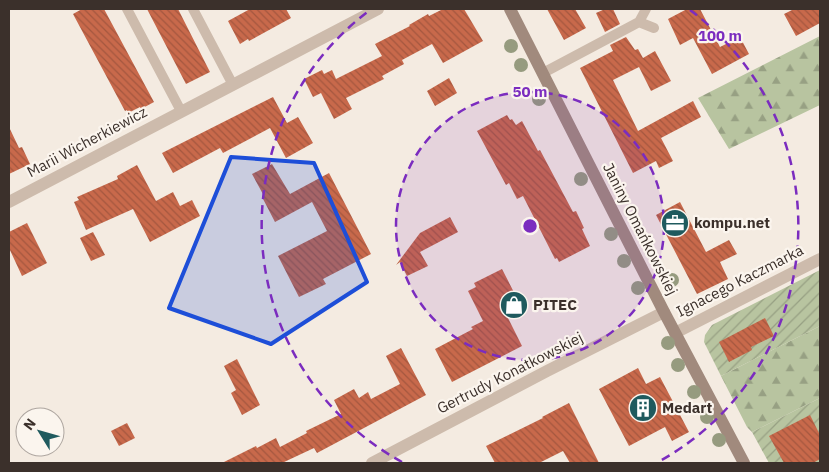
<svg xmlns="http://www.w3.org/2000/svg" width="829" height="472" viewBox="0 0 829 472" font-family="'IBM Plex Sans',sans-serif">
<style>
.forest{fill:url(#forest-firs)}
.garden{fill:url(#garden-furrows)}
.building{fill:url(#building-back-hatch)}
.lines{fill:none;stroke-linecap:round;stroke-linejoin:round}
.lane{stroke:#cdbbac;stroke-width:10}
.street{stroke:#cdbbac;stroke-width:12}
.secondary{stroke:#a18a7d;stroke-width:12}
.tree{fill:#969b7f}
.marked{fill:#1d4ed8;fill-opacity:0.2;stroke:#1d4ed8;stroke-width:4;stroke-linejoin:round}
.ring{fill:none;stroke:#7b2cbf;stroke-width:2.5;stroke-dasharray:9 6}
.labels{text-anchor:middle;stroke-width:4.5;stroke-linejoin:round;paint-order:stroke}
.street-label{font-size:15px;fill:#3b302b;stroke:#fbf5ee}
.poi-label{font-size:15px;font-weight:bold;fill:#3b302b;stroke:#fbf5ee;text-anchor:start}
.centre{fill:#7b2cbf;stroke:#fbf5ee;stroke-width:2.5}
.ring-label{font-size:15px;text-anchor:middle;font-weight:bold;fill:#7b2cbf;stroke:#fbf5ee;stroke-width:4.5;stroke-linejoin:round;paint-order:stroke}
</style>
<defs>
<pattern id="forest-firs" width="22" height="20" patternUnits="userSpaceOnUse" patternTransform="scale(1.25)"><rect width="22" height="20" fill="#b8c4a0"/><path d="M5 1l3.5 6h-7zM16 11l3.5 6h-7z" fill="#97a083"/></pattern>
<pattern id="garden-furrows" width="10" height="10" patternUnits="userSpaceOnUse" patternTransform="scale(1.25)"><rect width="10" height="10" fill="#b8c4a0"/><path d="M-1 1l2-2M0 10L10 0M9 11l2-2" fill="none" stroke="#97a083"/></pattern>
<pattern id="building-back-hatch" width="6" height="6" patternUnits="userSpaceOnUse" patternTransform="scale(1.25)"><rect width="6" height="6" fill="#c8694b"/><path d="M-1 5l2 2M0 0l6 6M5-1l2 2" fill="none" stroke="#a4573f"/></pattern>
</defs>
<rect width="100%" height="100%" fill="#f4ebe1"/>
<path class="forest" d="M820,36V105L729,149L698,98Z
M820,326V398L752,432L747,427L721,376Z"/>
<path class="garden" d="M820,270V326L721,376L704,342L705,335L712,325Z
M820,398V463H769L752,432Z"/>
<path class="building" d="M82,9H104L154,102L141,109L140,107L128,113L127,110L125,111L73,14Z
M147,9H178L210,72L186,84Z
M250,9H286L291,18L249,41L248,39L240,44L228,21Z
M443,9H464L483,41L443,63L432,44L402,60L404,64L382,76L384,79L346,98L352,109L334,119L321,93L313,97L304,79L322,70L324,74L332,70L336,79L382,56L375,44L410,26L409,25L428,14L429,16Z
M547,9H575L586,28L564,40Z
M605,9H613L620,24L605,32L596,13Z
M687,9H700L720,47L740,37L749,54L712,74L693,38L680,45L668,19Z
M794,9H820V23L796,36L784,14Z
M626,37L635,50L638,49L643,58L655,51L671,81L651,91L639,67L613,80L638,131L693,101L701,117L661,138L673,161L659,168L656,161L633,173L580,68L613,51L610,45Z
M449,78L457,93L435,106L427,91Z
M273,97L287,123L298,117L313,143L286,158L270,128L223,153L220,148L173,173L162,153Z
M507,115L510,120L512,119L516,125L522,121L538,151L540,150L573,212L576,211L584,228L582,229L590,246L559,262L557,258L555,259L523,196L517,199L509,183L506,185L477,131Z
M9,127L19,148L22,147L30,164L9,174Z
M272,164L290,194L329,173L371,254L323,279L326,284L299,297L278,256L327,231L312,202L275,222L262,197L264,196L252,174Z
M137,165L156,201L173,192L180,206L192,200L200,216L150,242L133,209L86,230L74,202L79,200L77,197L118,179L117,176Z
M680,202L706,252L729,240L737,254L720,262L728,279L697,294L656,215Z
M450,217L458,232L420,252L428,266L407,276L400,262L396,265L420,233Z
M27,223L47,263L22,276L9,248V232Z
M93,232L105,255L91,261L80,238Z
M502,269L521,306L506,314L522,346L452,382L435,349L473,329L471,327L483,321L468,291L476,287L474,283Z
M765,318L774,336L751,347L752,350L729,362L719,342Z
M401,348L426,395L317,453L314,448L282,463H222L256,446L257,448L276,438L280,447L307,433L306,431L341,414L334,400L354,389L359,398L368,392L371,399L400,384L386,356Z
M237,359L260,405L242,415L231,393L236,390L224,366Z
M638,368L646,384L660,377L689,432L672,441L665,427L629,446L599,389Z
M569,403L599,463H570L563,451L539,463H495L486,446L543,418L542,417Z
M810,415L820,435V459L813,463H784L769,436Z
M127,423L135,438L119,446L111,431Z"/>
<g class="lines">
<path class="lane" d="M127,9L181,111
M193,9L233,85
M639,22L654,28
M543,73L639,22L646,9"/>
<path class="street" d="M9,202L378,9
M675,333L820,259
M372,463L547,371L664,312"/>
<path class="secondary" d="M510,9L664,312L744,463"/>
</g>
<g class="tree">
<circle cx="511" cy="46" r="7"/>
<circle cx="521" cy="65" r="7"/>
<circle cx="539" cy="99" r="7"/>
<circle cx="581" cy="179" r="7"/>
<circle cx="611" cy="234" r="7"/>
<circle cx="624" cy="261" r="7"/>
<circle cx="672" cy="280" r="7"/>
<circle cx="638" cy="288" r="7"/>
<circle cx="668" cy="343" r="7"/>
<circle cx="678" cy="365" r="7"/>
<circle cx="694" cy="392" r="7"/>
<circle cx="707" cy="417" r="7"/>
<circle cx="719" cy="440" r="7"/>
</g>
<path class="marked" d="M231,157L314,163L367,282L271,344L169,308Z"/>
<circle cx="530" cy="226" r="134" fill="#7b2cbf" fill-opacity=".12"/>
<g class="ring">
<circle cx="530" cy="226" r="134"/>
<path d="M402 462A269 269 0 0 1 370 10M690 10A269 269 0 0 1 658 462"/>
</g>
<defs>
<symbol id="office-disc" viewBox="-11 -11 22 22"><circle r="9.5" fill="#1f5a5e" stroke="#fbf5ee"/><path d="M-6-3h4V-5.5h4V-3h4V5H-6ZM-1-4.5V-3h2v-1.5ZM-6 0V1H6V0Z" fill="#fff"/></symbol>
<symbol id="shop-disc" viewBox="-11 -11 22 22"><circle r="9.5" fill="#1f5a5e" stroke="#fbf5ee"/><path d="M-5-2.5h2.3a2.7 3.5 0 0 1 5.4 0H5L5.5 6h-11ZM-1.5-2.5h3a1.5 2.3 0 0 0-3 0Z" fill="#fff"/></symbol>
<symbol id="building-disc" viewBox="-11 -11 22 22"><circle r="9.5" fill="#1f5a5e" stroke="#fbf5ee"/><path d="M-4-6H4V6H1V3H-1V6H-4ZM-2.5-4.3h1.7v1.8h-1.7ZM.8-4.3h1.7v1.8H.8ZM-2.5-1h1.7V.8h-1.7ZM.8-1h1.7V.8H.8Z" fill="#fff"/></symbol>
</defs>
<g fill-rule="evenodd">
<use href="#office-disc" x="659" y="207" width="32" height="32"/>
<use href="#shop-disc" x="498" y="289" width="32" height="32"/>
<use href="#building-disc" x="627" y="392" width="32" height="32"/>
</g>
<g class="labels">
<g class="street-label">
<text transform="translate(87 142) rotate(-28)" y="5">Marii Wicherkiewicz</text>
<text transform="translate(640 229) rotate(63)" y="5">Janiny Omańkowskiej</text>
<text transform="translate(740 281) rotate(-27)" y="5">Ignacego Kaczmarka</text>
<text transform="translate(510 373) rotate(-27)" y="5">Gertrudy Konatkowskiej</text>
</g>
<g class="poi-label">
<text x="694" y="228">kompu.net</text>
<text x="533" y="310">PITEC</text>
<text x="662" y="413">Medart</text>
</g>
</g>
<circle cx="530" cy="226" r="8" class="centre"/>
<g class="ring-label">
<text x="720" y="41">100 m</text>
<text x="530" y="97">50 m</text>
</g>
<rect width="829" height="472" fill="none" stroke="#3b302b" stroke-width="20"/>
<g transform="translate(40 432) rotate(307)"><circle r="24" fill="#fbf5ee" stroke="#aea6a0"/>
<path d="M0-4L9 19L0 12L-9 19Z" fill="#1f5a5e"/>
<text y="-8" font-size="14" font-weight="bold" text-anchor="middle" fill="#3b302b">N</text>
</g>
</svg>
